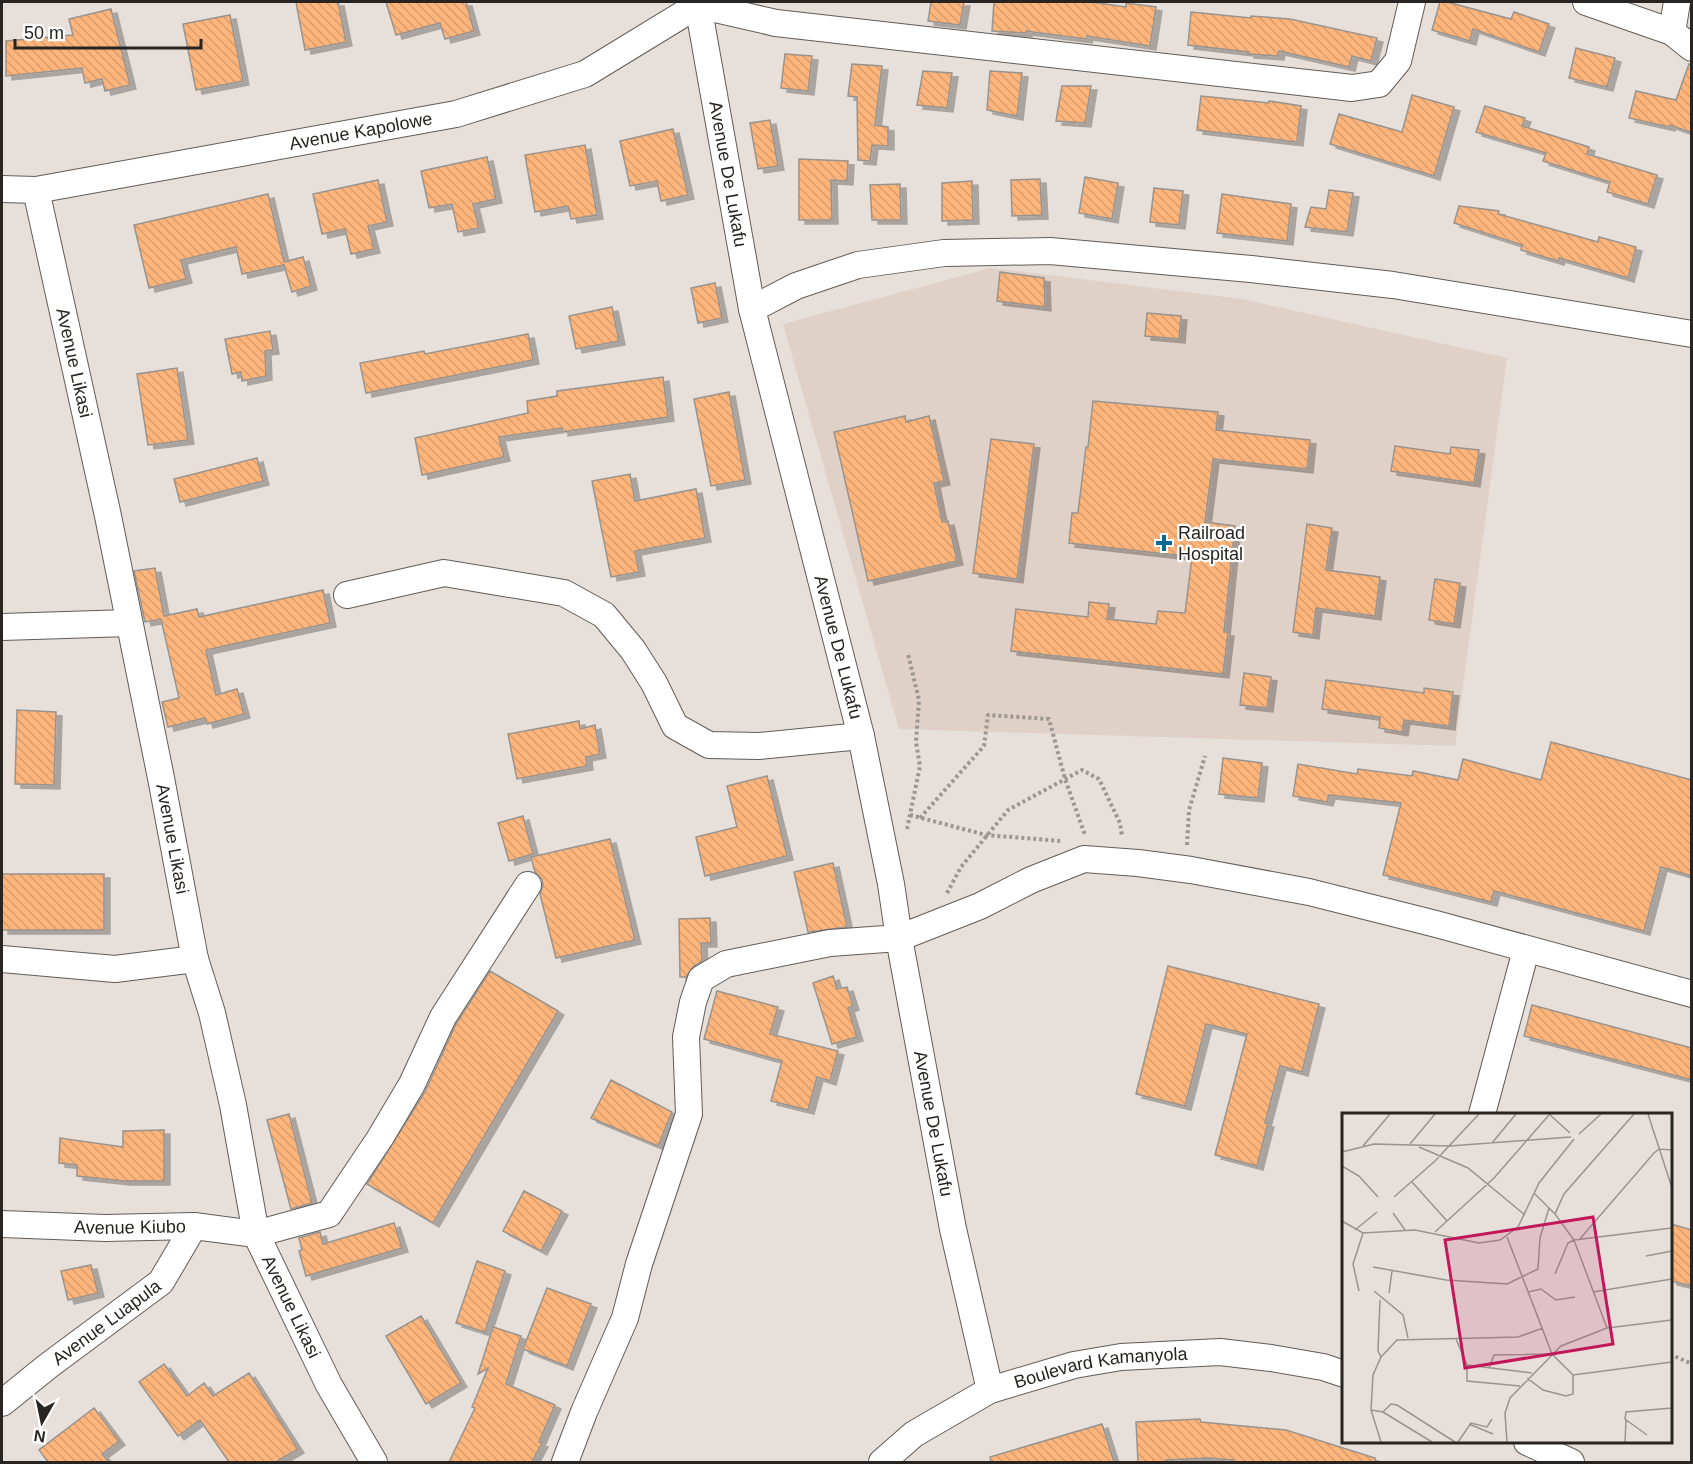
<svg xmlns="http://www.w3.org/2000/svg" width="1693" height="1464" viewBox="0 0 1693 1464" font-family="Helvetica,sans-serif">
<style>
.built{fill:#dfd1c7}
.building{fill:url(#building-back-hatch);stroke:#99938e;stroke-width:1.5;filter:url(#shadow)}
.lines{fill:none;stroke-linecap:round;stroke-linejoin:round}
.minor-casing{stroke:#625c57;stroke-width:28}
.path{stroke:#9b9692;stroke-width:4;stroke-dasharray:3 3;stroke-linecap:butt}
.minor{stroke:#fff;stroke-width:26}
.poi-dot{fill:#086897;stroke:#fff;stroke-width:2}
.labels{text-anchor:middle;stroke-width:4.5;stroke-linejoin:round;paint-order:stroke}
.street-label{font-size:18px;fill:#272422;stroke:#fff}
.poi-label{font-size:18px;fill:#272422;stroke:#fff;text-anchor:start}
.inset-road{fill:none;stroke:#9a9490;stroke-width:1.5}
.view{fill:#c2185b;fill-opacity:0.15;stroke:#c2185b;stroke-width:3}
.inset-edge{fill:none;stroke:#272422;stroke-width:3}
</style>
<defs>
<pattern id="building-back-hatch" width="6" height="6" patternUnits="userSpaceOnUse" patternTransform="scale(1.5)"><rect width="6" height="6" fill="#fdb57c"/><path d="M-1 5l2 2M0 0l6 6M5-1l2 2" fill="none" stroke="#d99c6b"/></pattern>
<filter id="shadow"><feDropShadow dx="6" dy="4" stdDeviation="0" flood-color="#0004"/></filter>
</defs>
<rect width="100%" height="100%" fill="#e6dfda"/>
<path class="built" d="M991,268L1242,299L1507,358L1455,746L899,729L783,324Z"/>
<path class="building" d="M296,2H338L346,42L305,50Z
M386,2H466L474,31L445,39L440,23L396,35Z
M931,2H964L960,25L928,21Z
M994,2H1091L1126,7V3L1156,7L1150,46L1087,36L1086,39L1026,31V33L992,31Z
M1440,2H1447L1511,19L1514,12L1549,24L1539,52L1473,29L1470,41L1432,30Z
M111,9L130,85L105,91L102,79L85,83L82,68L6,76V41L73,35L69,19Z
M1191,12L1251,18V16L1290,19L1377,38L1371,61L1352,56L1349,67L1279,51L1278,56L1248,54V52L1188,45Z
M230,15L243,81L196,90L183,24Z
M1576,48L1615,58L1607,87L1569,78Z
M785,54L812,56L808,91L781,88Z
M852,64L882,66L875,125L888,127V146L872,145L870,161L858,160L857,97L848,96Z
M1689,64L1692,65V133L1670,125L1669,127L1629,118L1636,91L1676,100Z
M923,71L952,73L947,108L917,105Z
M990,71L1022,73L1017,116L987,110Z
M1062,86H1091L1085,123L1056,121Z
M1412,95L1454,107L1434,176L1330,144L1339,114L1402,132Z
M1201,96L1269,103V101L1301,106L1297,142L1197,130Z
M1485,106L1525,118L1522,126L1589,147L1587,154L1657,175L1648,204L1607,192L1610,182L1543,161L1546,153L1476,132Z
M770,120L778,166L758,169L750,123Z
M673,129L688,195L661,201L657,181L630,186L620,141Z
M585,145L597,215L571,219L568,206L535,212L525,155Z
M487,157L496,199L473,204L479,228L458,232L452,204L429,208L421,171Z
M799,159L848,161L847,181L831,180L832,220H799Z
M1085,177L1118,183L1112,219L1079,213Z
M1040,179L1042,215L1012,216L1011,180Z
M378,180L387,222L368,226L374,249L351,254L345,229L322,234L313,194Z
M972,181L973,220L942,221V183Z
M900,184L901,220H872L870,185Z
M1154,188L1183,191L1179,225L1150,222Z
M1329,190L1353,193L1347,232L1305,227L1311,207L1326,209Z
M268,194L284,262L303,257L311,286L292,292L284,265L242,274L236,247L181,260L186,279L149,288L134,225Z
M1222,194L1291,204L1287,241L1217,233Z
M1459,206L1499,211L1498,214L1598,242L1599,237L1636,247L1628,278L1559,258L1558,261L1521,250L1522,245L1454,223Z
M1000,272L1044,278L1045,307L997,301Z
M715,283L722,318L698,323L691,288Z
M612,307L619,341L576,349L569,316Z
M1147,313L1181,316L1179,339L1145,336Z
M270,331L273,350L265,351L266,376L242,381L241,372L232,374L225,339Z
M528,334L533,360L366,393L360,363L424,351L425,354Z
M177,368L188,440L148,445L137,374Z
M663,377L668,417L562,432V428L499,437L504,457L422,475L415,438L528,413L527,401L557,396V391Z
M729,392L745,480L711,486L694,399Z
M1093,401L1218,412L1216,430L1310,440L1307,469L1213,459L1205,522L1235,526L1224,632H1228L1223,674L1011,651L1016,609L1088,617L1089,602L1109,604L1107,619L1156,624L1158,611L1185,613L1192,557L1069,543L1072,513H1078L1086,447H1088Z
M905,416L906,422L929,416L944,481L934,483L942,522L948,521L957,561L868,581L834,432Z
M991,439L1034,444L1017,579L973,573Z
M1395,446L1450,454L1451,447L1479,450L1474,483L1391,471Z
M257,458L263,481L180,502L174,479Z
M630,474L635,501L696,489L705,538L635,551L639,572L611,577L592,481Z
M1307,524L1332,528L1326,570L1380,577L1375,616L1316,608L1313,635L1293,632Z
M155,568L164,616L197,609L199,617L323,590L330,623L206,650L216,695L237,689L244,714L207,724L205,718L168,727L162,702L179,698L161,619L145,622L134,571Z
M1435,579L1460,583L1454,624L1429,620Z
M1244,673L1271,677L1267,708L1240,705Z
M1326,680L1424,693V688L1453,692L1449,726L1404,720L1402,732L1379,728L1380,717L1322,709Z
M17,710L56,712L54,785L15,784Z
M579,721L580,729L595,725L600,754L586,757L587,766L517,779L508,734Z
M1551,742L1692,780V876L1661,867L1644,931L1494,891L1491,902L1383,875L1401,803L1329,795L1327,802L1293,796L1298,764L1357,774L1358,769L1412,776L1413,771L1458,780L1463,759L1541,780Z
M1223,758L1262,763L1258,798L1219,794Z
M767,776L787,856L705,876L696,837L737,827L727,786Z
M523,816L533,854L509,861L498,823Z
M610,839L635,940L556,958L540,894L543,886L542,879L535,872L531,857Z
M833,863L847,927L808,932L794,872Z
M2,874H104V930H2Z
M710,918L711,943H701L702,961L693,967L686,977H680L679,919Z
M1168,966L1319,1004L1302,1072L1280,1066L1265,1123H1268L1257,1166L1215,1155L1247,1034L1206,1024L1185,1106L1136,1094Z
M490,971L558,1011L433,1223L367,1184L425,1092L456,1024Z
M833,976L837,989L847,987L853,1006L848,1008L857,1037L832,1044L813,983Z
M717,991L778,1007L770,1034L838,1051L830,1081L817,1077L808,1110L771,1101L782,1061L704,1039Z
M1532,1005L1692,1048V1080L1524,1036Z
M611,1080L672,1112L658,1146L591,1118Z
M289,1114L312,1203L291,1209L267,1120Z
M164,1130V1181H124L77,1176V1165L59,1163L60,1138L123,1147V1131Z
M524,1191L562,1211L541,1251L503,1231Z
M394,1223L402,1248L306,1276L299,1251L302,1250L299,1238L320,1232L323,1244Z
M1671,1224L1692,1230V1286L1671,1281Z
M477,1261L505,1271L485,1332L456,1323Z
M91,1265L98,1293L68,1300L61,1271Z
M547,1288L591,1304L567,1366L523,1349Z
M421,1316L461,1383L426,1404L386,1336Z
M493,1327L521,1336L506,1384L555,1405L539,1442L542,1443L532,1462H449L475,1408L472,1407L488,1368L478,1374Z
M164,1364L187,1396L204,1383L213,1396L249,1373L298,1449L276,1462H229L200,1420L178,1436L139,1382Z
M94,1408L119,1441L102,1454L109,1462H48L39,1450Z
M1200,1419L1201,1422L1286,1430L1375,1458V1462H1233V1460L1208,1458L1166,1460V1462H1138L1136,1422Z
M1102,1424L1114,1462H991L990,1457Z"/>
<g class="lines">
<defs>
<g id="minor">
<path id="s1" d="M695,2L698,5L752,309L861,736L891,884L899,938L953,1229L990,1390"/>
<path d="M1586,2L1672,32L1692,48"/>
<path d="M698,5L776,23L1352,88L1379,84L1398,61L1412,2"/>
<path d="M1672,32L1677,2"/>
<path id="s2" d="M2,189L36,190L456,114L585,74L703,2"/>
<path id="s3" d="M36,190L108,516L161,778L195,959L212,1013L233,1105L256,1234L329,1385L374,1462"/>
<path d="M752,309L796,286L858,265L944,253L1050,251L1251,269L1393,285L1692,334"/>
<path d="M347,595L444,573L564,593L604,615L633,650L654,683L675,726L709,745L759,746L861,736"/>
<path d="M2,627L129,623"/>
<path d="M2,959L115,969L195,959"/>
<path d="M1482,1114L1526,950"/>
<path id="s4" d="M2,1224L105,1228L194,1226L256,1234L329,1214L380,1138L412,1084L443,1017L528,885"/>
<path id="s5" d="M2,1403L48,1366L161,1282L194,1226"/>
<path d="M1527,1442L1571,1462"/>
<path d="M565,1462L584,1412L625,1318L639,1264L689,1114L686,1037L693,1002L701,979L726,964L830,943L899,938L980,906L1031,880L1084,859L1138,863L1191,870L1309,892L1436,924L1692,994"/>
<path id="s6" d="M882,1462L914,1434L990,1390L1074,1365L1121,1357L1220,1352L1271,1358L1323,1367L1344,1374"/>
</g>
</defs>
<use href="#minor" class="minor-casing"/>
<path class="path" d="M910,815L986,835L1061,841
M920,818L984,746L988,715L1049,719L1065,779L1085,835
M907,829L920,766L916,742L919,700L908,654
M1187,845L1189,810L1205,756
M947,893L961,867L1008,810L1082,770L1099,779L1120,823L1122,836
M1670,1354L1692,1364"/>
<use href="#minor" class="minor"/>
</g>
<path class="poi-dot" d="M1161 534h6v6h6v6h-6v6h-6v-6h-6v-6h6z"/>
<g class="labels">
<g class="street-label">
<text dy="6" stroke="none"><textPath href="#s2" startOffset="364">Avenue Kapolowe</textPath></text>
<text dy="6" stroke="none"><textPath href="#s1" startOffset="176">Avenue De Lukafu</textPath></text>
<text dy="6" stroke="none"><textPath href="#s3" startOffset="177">Avenue Likasi</textPath></text>
<text dy="6" stroke="none"><textPath href="#s1" startOffset="662">Avenue De Lukafu</textPath></text>
<text dy="6" stroke="none"><textPath href="#s3" startOffset="663">Avenue Likasi</textPath></text>
<text dy="6" stroke="none"><textPath href="#s1" startOffset="1148">Avenue De Lukafu</textPath></text>
<text dy="6" stroke="none"><textPath href="#s4" startOffset="128">Avenue Kiubo</textPath></text>
<text dy="6" stroke="none"><textPath href="#s3" startOffset="1148">Avenue Likasi</textPath></text>
<text dy="6" stroke="none"><textPath href="#s5" startOffset="132">Avenue Luapula</textPath></text>
<text dy="6" stroke="none"><textPath href="#s6" startOffset="244">Boulevard Kamanyola</textPath></text>
</g>
<g class="poi-label">
<text x="1178" y="539">Railroad<tspan x="1178" dy="21">Hospital</tspan></text>
</g>
</g>
<g transform="translate(1342 1113)">
<rect width="330" height="330" fill="#e6dfda"/>
<path class="inset-road" d="M207,1L228,20M306,1L330,75M237,21L259,1M150,30L174,1M68,31L93,1M21,33L48,1M77,34L126,55L183,102M0,39L32,31L108,33L229,24M0,53L17,63L36,84M70,69L105,108M192,80L213,101M52,84L93,48L137,1M51,100L63,117M0,108L21,120L73,117L137,130L158,127L176,114L197,70L232,26M13,117L35,99M93,119L152,65L207,2M165,124L210,241L231,262L330,249M237,127L312,40L317,36L330,37M304,143L330,138M31,154L104,167L165,171L196,156L198,125L207,95M213,161L226,130L232,127L330,115M17,178L11,151L21,120M32,178L61,202L66,225M186,179L199,176L214,187L233,184M251,179L330,166M47,180L50,158M38,187L36,238L39,244M265,215L232,127L213,101L222,81L292,1M114,226L125,252L190,260M125,252V268L178,273M147,255L152,242L210,241M185,265L201,277L224,283L231,281V262M29,297L41,299L49,291L55,292L113,329M41,299L90,329M127,311L151,321M305,322L283,306L284,299L330,295M39,329L29,297L31,262L39,244L55,227L176,224L201,215M116,329L129,310L145,314L150,306M165,329L163,300L168,285L219,233L265,215L330,207M283,329L284,307"/>
<path class="view" d="M251,104L271,231L123,255L103,127Z"/>
<rect width="330" height="330" class="inset-edge"/>
</g>
<rect width="1693" height="1464" fill="none" stroke="#272422" stroke-width="6"/>
<g transform="translate(42 1422) rotate(189)" stroke="#ffffff" stroke-width="4.5" paint-order="stroke">
<path d="M0-4.5L10 22L0 15L-10 22Z" fill="#272422"/>
<text y="-9" font-size="16" font-weight="bold" text-anchor="middle" fill="#272422">N</text>
</g>
<path d="M15 39v9h186v-9" fill="none" stroke="#272422" stroke-width="3"/>
<text x="24" y="39" font-size="18" fill="#272422" stroke="#ffffff" stroke-width="4.5" paint-order="stroke">50 m</text>
</svg>
